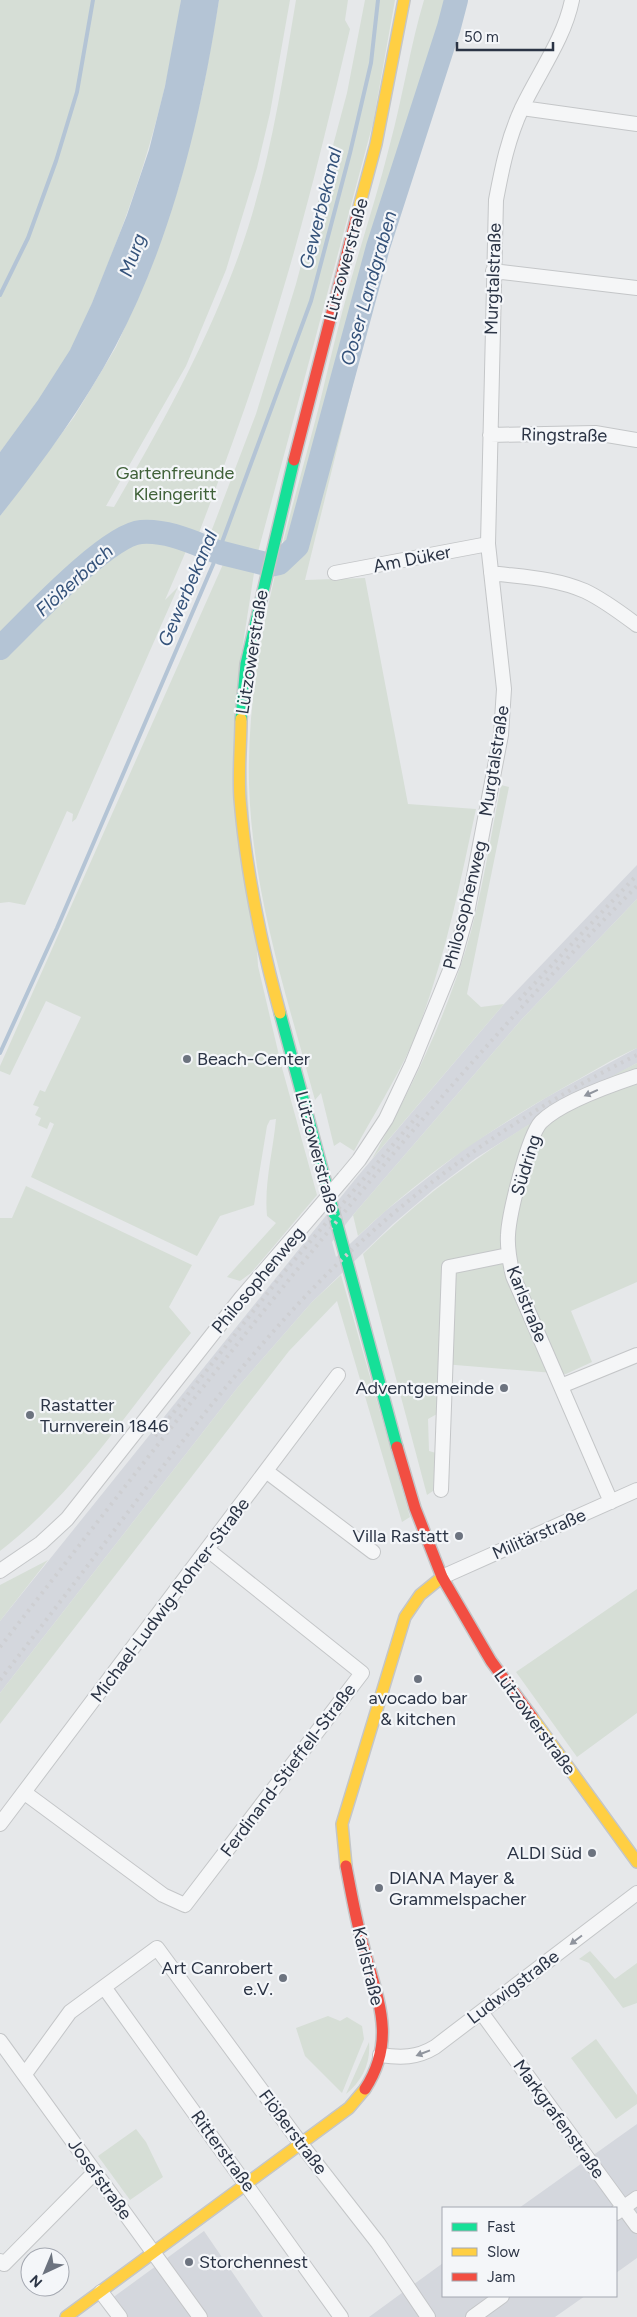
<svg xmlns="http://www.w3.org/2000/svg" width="637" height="2317" viewBox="0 0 637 2317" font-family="Figtree,sans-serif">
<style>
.built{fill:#d4d7dd}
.green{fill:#d6ded6}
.water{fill:#b4c4d5}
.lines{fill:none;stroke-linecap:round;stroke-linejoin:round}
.stream{stroke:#b4c4d5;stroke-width:4}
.river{stroke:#b4c4d5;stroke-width:24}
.street-casing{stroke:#c4c6c8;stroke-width:16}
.fast-casing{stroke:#c4c6c8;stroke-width:14}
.slow-casing{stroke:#c4c6c8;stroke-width:14}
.jam-casing{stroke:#c4c6c8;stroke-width:14}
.street{stroke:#f5f6f7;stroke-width:14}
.fast{stroke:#16e098;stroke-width:11}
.slow{stroke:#ffcf43;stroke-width:11}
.jam{stroke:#f24e42;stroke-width:11}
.rail{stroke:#cecfd2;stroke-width:4;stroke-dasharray:2.5 5;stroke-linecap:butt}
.street-bridge-casing{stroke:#c4c6c8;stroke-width:16;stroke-linecap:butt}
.street-bridge{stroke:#f5f6f7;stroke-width:14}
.oneway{fill:#90959e}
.poi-dot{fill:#6c737f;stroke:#f4f6f9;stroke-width:2}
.labels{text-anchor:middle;stroke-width:4.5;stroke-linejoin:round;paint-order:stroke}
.street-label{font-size:18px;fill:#2b3445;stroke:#f4f6f9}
.park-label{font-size:18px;fill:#3f6138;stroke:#f4f6f9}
.poi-label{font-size:18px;fill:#2b3445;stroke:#f4f6f9;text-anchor:start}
.water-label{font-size:19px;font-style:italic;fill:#34527a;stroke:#f4f6f9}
</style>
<rect width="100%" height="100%" fill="#e6e8ea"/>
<path class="built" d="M637,865V899L522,1019L353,1215L332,1242L336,1257L384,1212L468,1146L547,1097L637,1048V1063L554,1109L476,1158L433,1190L393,1224L312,1302L238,1387L0,1693V1621L357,1177L504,1004Z
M637,2124V2258L616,2273V2208H519Z
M204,2231L263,2317H113L104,2304Z
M443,2263V2296H585L555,2317H369Z"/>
<path class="green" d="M0,0H181C169,89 143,175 110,259C98,289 86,320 71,349C52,385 25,420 0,452Z
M219,0H290L270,113L257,168L226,270L186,366L106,506L114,507C159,430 202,352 234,268C267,182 281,90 296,0H348L345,20L350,29C330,114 310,199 285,283C260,369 229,454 197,538L155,526L122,533L98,549L0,643V516L74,417L116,347L149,273L179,186L203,90Z
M365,0H395L373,123L258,552L208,540L256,414L296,284L347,93Z
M424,0H465L424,132L394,216L305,580L365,578L408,804L476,809C459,888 443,969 412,1044C397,1078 372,1117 354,1151L340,1142L334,1146L321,1093L315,1100C287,997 252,892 249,784C246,655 287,531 319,406C329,364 339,322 351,280C364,234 379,189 390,144C403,96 410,47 424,0Z
M152,535L189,544L165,600L178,587L76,819L72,822L73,814L67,811L25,905L9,902L0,903V653L112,549L138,536Z
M224,562L254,573L240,663L258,966L281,1064L317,1195L251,1273L240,1281L227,1277L276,1223L267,1216C264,1183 273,1152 276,1119L270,1120L267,1126L254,1205L220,1216L197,1256L31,1177L54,1124L50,1122L47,1129L38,1125L41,1118L35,1115L39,1107L33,1105L40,1090L45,1092L81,1017L46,1001L10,1075L0,1071V1066Z
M501,785L509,787L467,994L481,1007L504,1004L372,1159C410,1092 443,1023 466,949C482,896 490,839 501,785Z
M637,899V1048C614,1058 592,1072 570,1084C493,1127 422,1175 358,1236L353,1215L522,1019Z
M637,1063V1282L571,1311L592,1362L566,1374L443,1364L437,1414L428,1419L429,1451L436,1453L433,1491L427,1495L363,1254C427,1190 499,1140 577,1096C597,1085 617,1073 637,1063Z
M26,1186L192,1265L169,1307L191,1333C130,1407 77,1492 0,1551V1218H12Z
M341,1275L410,1517L402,1522L337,1301L289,1351L0,1724V1693L238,1387L312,1302Z
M48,1560L0,1621V1585Z
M637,1589V1713L577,1757L516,1672Z
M590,1951L615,1979L637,1963V2003L623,2008L589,1963L579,1959Z
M328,2016L340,2021L347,2017L362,2026L364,2039L342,2093L305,2056L296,2028Z
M596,2039L637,2095V2104L616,2119L571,2058Z
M369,2042C371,2063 362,2081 346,2094Z
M136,2129L146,2142L163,2177L130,2200L98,2156Z"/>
<path class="water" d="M181,0H219C201,118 172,240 115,347C83,407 42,463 0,516V452L38,400L70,350L92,303L127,215L149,150L165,86Z"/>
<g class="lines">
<path class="stream" d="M0,295L28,238L56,161L77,92L93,0
M288,557H292
M0,1053L57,928L218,553L311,301L350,153L371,63L378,0"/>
<path class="river" d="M222,553L270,565L279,563L297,546L378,247L449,27L456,0
M0,648C27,622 107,535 141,532C167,530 192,542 215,551"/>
<defs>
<path id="street" d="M522,108L637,124
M493,271L637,288
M490,435L595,433L637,440
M335,573L488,544
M491,573C522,577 556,578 585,591C604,600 621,613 637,625
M344,1178L359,1160L386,1119L412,1064L453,963L467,913L501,735L504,689L488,544L496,200C502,168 508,138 522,108C539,72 564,39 572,0
M561,1386L637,1355
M266,1471L373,1552
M441,1490L449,1267L508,1255
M611,1502L513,1276C510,1263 507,1249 508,1235C509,1214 528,1136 541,1122C561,1102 610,1085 637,1076
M0,1571L41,1543L67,1519L241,1298L315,1212
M442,1577L637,1490
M25,1793L163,1895L185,1905L362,1673L208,1550
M0,1824L338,1375
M104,1987L341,2317
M481,2012L637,2226
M0,2041L200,2317
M380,2055C401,2058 417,2058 435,2047L637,1893
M25,2074L70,2012L157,1948L301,2144L378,2243L428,2317
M616,2213L637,2198
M0,2261L4,2264L95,2172
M101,2292L120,2317
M473,2317L502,2296"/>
<path id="fast" d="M241,719L246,664L294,460
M280,1013L397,1447"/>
<path id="slow" d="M358,211L376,144L404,0
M241,719C241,745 238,773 240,799C246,872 261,943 280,1013
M532,1717L637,1862
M346,1866L342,1824L405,1617L420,1595L442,1577
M66,2317L349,2108L365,2089"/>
<path id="jam" d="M294,460L358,211
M397,1447L415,1508L442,1577L491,1661L532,1717
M346,1866C351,1891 355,1916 362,1941C375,1994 399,2037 365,2089"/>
</defs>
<use href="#street" class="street-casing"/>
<use href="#fast" class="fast-casing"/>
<use href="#slow" class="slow-casing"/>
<use href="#jam" class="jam-casing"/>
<use href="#street" class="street"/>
<use href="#fast" class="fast"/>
<use href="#slow" class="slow"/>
<use href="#jam" class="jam"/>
<path class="rail" d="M519,1000L637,875
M155,1436L285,1271L420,1113
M0,1647C204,1386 404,1121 637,886
M0,1680C47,1619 94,1558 140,1496C198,1421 257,1345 324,1277C414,1187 522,1111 637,1055"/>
<defs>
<path id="street-bridge" d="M315,1212L344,1178"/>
</defs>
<use href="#street-bridge" class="street-bridge-casing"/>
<use href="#street-bridge" class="street-bridge"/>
</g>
<defs><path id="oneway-solid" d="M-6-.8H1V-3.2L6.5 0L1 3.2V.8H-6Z" transform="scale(1.25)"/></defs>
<g class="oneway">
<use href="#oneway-solid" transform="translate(591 1093) rotate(156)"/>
<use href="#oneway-solid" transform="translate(576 1940) rotate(143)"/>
<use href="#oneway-solid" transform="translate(423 2053) rotate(159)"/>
</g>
<g class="poi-dot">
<circle cx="187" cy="1059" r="5"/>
<circle cx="504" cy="1388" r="5"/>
<circle cx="30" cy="1415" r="5"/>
<circle cx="459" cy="1536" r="5"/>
<circle cx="418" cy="1679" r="5"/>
<circle cx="592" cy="1853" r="5"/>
<circle cx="379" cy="1888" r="5"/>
<circle cx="283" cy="1978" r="5"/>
<circle cx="189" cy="2262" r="5"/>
</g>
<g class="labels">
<g class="street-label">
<text transform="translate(346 259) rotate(-75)" y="6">Lützowerstraße</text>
<text transform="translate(493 279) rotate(-88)" y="6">Murgtalstraße</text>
<text transform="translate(564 435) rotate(1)" y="6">Ringstraße</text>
<text transform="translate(412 559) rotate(-11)" y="6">Am Düker</text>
<text transform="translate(252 652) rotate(-81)" y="6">Lützowerstraße</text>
<text transform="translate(494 761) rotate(-81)" y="6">Murgtalstraße</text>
<text transform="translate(465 905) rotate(-76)" y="6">Philosophenweg</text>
<text transform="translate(317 1152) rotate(75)" y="6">Lützowerstraße</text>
<text transform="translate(526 1165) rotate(-73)" y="6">Südring</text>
<text transform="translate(258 1280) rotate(-50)" y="6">Philosophenweg</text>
<text transform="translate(527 1304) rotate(68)" y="6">Karlstraße</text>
<text transform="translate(539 1534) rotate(-24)" y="6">Militärstraße</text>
<text transform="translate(170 1600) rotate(-53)" y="6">Michael-Ludwig-Rohrer-Straße</text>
<text transform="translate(535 1722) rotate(54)" y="6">Lützowerstraße</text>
<text transform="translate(288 1770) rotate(-53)" y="6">Ferdinand-Stieffell-Straße</text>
<text transform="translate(368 1966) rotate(76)" y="6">Karlstraße</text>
<text transform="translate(513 1987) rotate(-37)" y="6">Ludwigstraße</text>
<text transform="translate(559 2119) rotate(54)" y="6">Markgrafenstraße</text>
<text transform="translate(293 2132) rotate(53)" y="6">Flößerstraße</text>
<text transform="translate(223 2151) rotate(54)" y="6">Ritterstraße</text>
<text transform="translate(100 2179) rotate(54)" y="6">Josefstraße</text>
</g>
<g class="park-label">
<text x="175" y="479">Gartenfreunde<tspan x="175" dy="21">Kleingeritt</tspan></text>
</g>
<g class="poi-label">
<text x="197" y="1065">Beach-Center</text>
<text x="494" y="1394" text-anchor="end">Adventgemeinde</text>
<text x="40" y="1411">Rastatter<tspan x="40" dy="21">Turnverein 1846</tspan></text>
<text x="449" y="1542" text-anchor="end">Villa Rastatt</text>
<text x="418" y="1704" text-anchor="middle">avocado bar<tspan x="418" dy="21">&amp; kitchen</tspan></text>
<text x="582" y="1859" text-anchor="end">ALDI Süd</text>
<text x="389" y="1884">DIANA Mayer &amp;<tspan x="389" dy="21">Grammelspacher</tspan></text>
<text x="273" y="1974" text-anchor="end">Art Canrobert<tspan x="273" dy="21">e.V.</tspan></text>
<text x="199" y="2268">Storchennest</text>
</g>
<g class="water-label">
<text transform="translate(320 208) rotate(-76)" y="7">Gewerbekanal</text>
<text transform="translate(132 255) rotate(-70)" y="7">Murg</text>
<text transform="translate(368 288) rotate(-74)" y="7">Ooser Landgraben</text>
<text transform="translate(74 580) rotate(-42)" y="7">Flößerbach</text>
<text transform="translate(187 588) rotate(-67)" y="7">Gewerbekanal</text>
</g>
</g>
<rect x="442" y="2207" width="175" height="90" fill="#f4f6f9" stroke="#a4a8b1"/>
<rect x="452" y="2223" width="25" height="8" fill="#16e098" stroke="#a4a8b1"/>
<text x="487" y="2232" font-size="15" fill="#2b3445">Fast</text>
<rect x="452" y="2248" width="25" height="8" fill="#ffcf43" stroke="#a4a8b1"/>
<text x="487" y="2257" font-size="15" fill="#2b3445">Slow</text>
<rect x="452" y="2273" width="25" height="8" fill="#f24e42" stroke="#a4a8b1"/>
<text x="487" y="2282" font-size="15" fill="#2b3445">Jam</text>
<g transform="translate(45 2272) rotate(224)"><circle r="24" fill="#f4f6f9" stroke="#a4a8b1"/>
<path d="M0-4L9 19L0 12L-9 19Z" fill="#6c737f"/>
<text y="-8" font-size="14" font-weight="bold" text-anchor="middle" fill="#2b3445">N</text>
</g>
<path d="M457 42v8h96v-8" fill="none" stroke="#2b3445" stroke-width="2.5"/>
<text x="464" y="42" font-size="15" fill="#2b3445" stroke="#f4f6f9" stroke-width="4" paint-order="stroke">50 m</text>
</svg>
